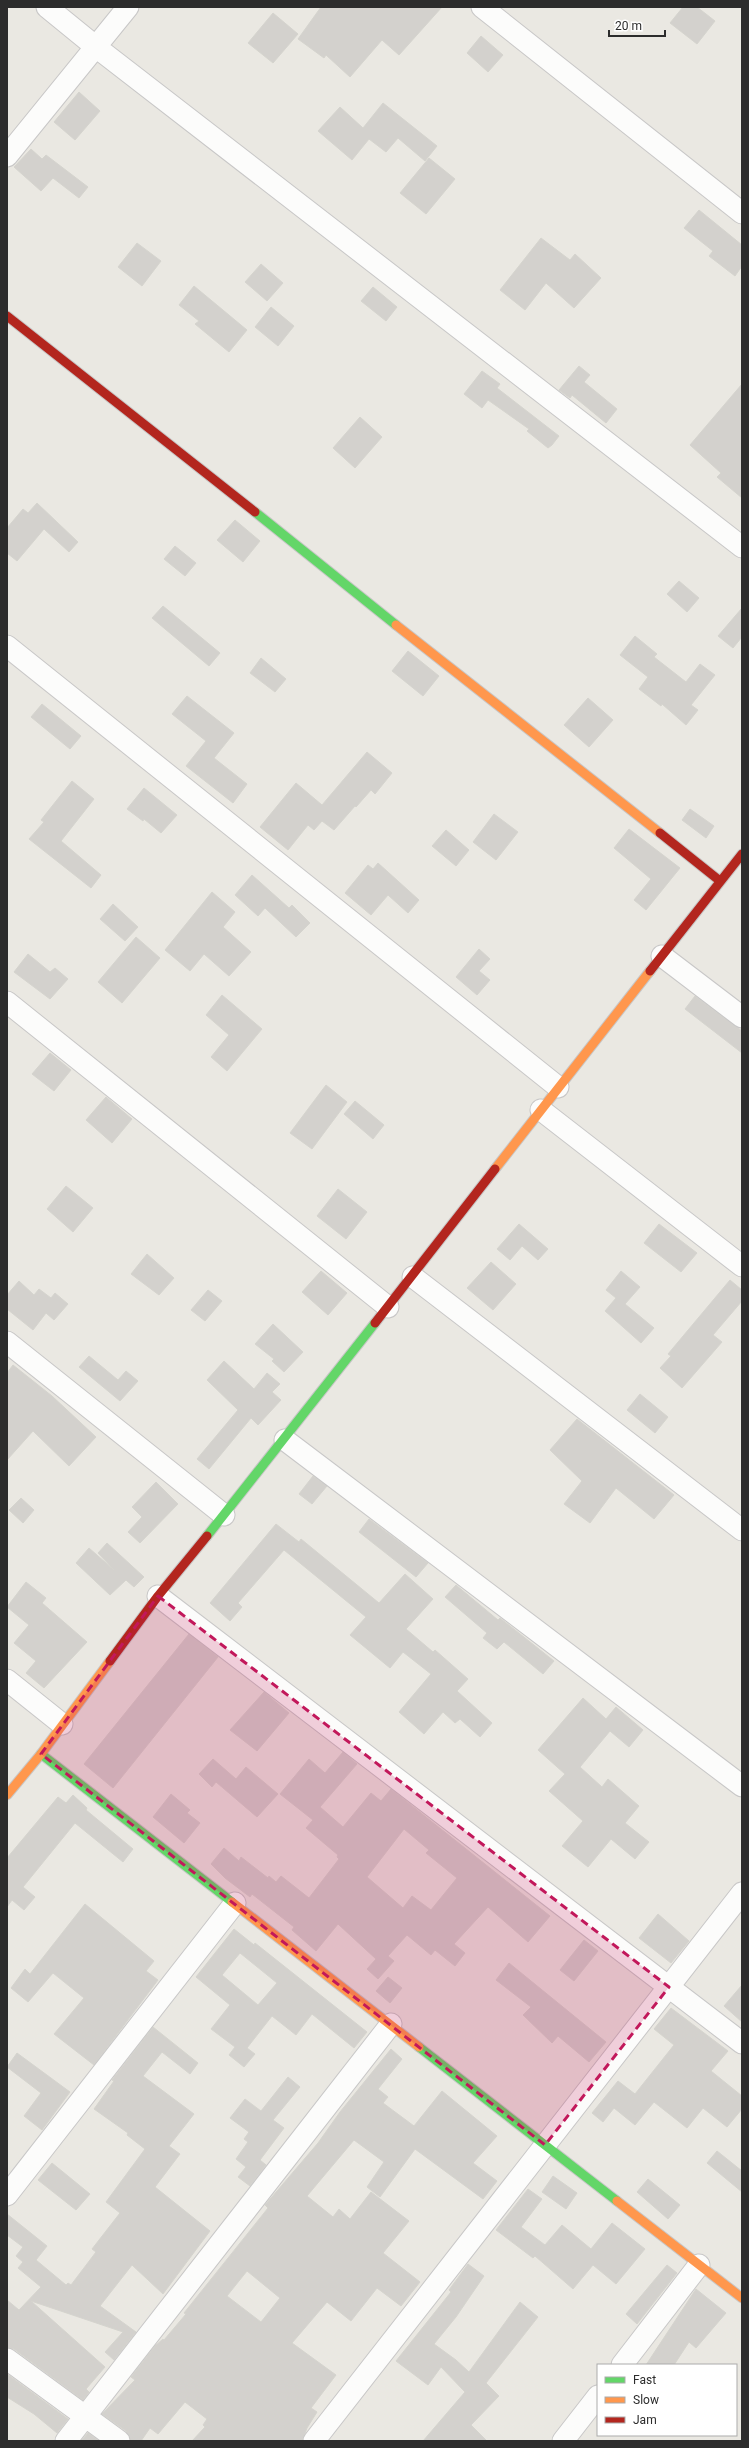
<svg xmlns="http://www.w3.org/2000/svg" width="749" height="2448" viewBox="0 0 749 2448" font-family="Roboto,sans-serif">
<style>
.building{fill:#d3d1cd;stroke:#d5d4ce;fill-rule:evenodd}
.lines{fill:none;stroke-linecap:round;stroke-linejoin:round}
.street-casing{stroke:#c8c7c7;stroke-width:23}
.fast-casing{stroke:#c8c7c7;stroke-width:11}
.slow-casing{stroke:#c8c7c7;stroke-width:11}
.jam-casing{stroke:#c8c7c7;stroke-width:11}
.street{stroke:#fcfcfb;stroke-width:21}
.fast{stroke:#63d668;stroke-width:9}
.slow{stroke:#ff974d;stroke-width:9}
.jam{stroke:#b3261e;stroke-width:9}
.marked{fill:#c2185b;fill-opacity:0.2;stroke:#c2185b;stroke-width:3;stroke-dasharray:8 5;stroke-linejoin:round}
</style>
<rect width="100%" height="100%" fill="#eae8e2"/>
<path class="building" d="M321,7H442L399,55L382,40L350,77L326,55L324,58L298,39Z
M683,7H697L715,21L697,44L670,23Z
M273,13L298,34L273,63L248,43Z
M481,36L503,55L488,72L467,53Z
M79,92L100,111L75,140L54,122Z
M383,103L437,146L425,161L398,138L386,152L369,139L352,160L318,131L340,107L363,128Z
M31,149L42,159L46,155L88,187L79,198L53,178L41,191L14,167Z
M429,158L455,179L426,214L400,193Z
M699,210L742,245V266L735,276L709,256L713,251L684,228Z
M541,238L570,260L575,254L601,278L574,308L546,283L525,310L500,290Z
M137,243L161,261L142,286L118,267Z
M261,264L283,283L267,301L245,282Z
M194,286L247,330L229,352L195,324L199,321L179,305Z
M373,287L397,307L386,321L361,301Z
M271,307L294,326L278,346L255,327Z
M579,366L590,375L584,382L617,409L606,423L572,395L570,398L559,390Z
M482,371L500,384L497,388L559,436L552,445L548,448L527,431L529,429L488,400L482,408L464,394Z
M742,384V498L717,477L721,473L690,445Z
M360,417L382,437L355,468L333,448Z
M37,503L78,542L69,552L44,529L17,561L7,553V528L23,509L28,513Z
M235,520L260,541L243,562L217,540Z
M175,546L196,563L185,576L164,559Z
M679,581L699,598L687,612L667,594Z
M163,606L220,653L209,666L152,618Z
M742,608V637L733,648L718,636Z
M635,636L657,654L654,657L686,682L700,664L715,675L691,705L698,710L686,725L662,704L661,706L639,689L648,677L620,655Z
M408,651L439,676L423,696L392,671Z
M261,658L286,679L275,692L250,673Z
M187,696L234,733L214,758L247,784L233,803L186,766L206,741L172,714Z
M588,698L613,720L589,747L564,725Z
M42,704L81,736L70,749L31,717Z
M367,752L392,773L375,794L371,790L356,807L355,806L334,830L322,821L314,830L308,825L288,850L260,827L296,783L322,805Z
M72,781L94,799L61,841L101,875L91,888L29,839L44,822L41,820Z
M144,788L177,815L161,833L144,819L143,821L127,809Z
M690,809L714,826L706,838L682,820Z
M494,814L518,832L496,860L473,842Z
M629,829L680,868L646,910L634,900L651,879L614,848Z
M446,830L469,850L456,866L432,846Z
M378,863L419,900L408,913L388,895L371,915L345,893L368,865L373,869Z
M252,875L289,908L292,905L310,923L296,937L265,908L258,916L235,895Z
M212,892L235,912L223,927L251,952L229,976L204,954L190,971L165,950Z
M113,904L138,927L125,941L100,919Z
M136,937L160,958L122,1003L98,982Z
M479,949L490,959L479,971L490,980L477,995L456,977Z
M28,954L50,972L55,968L68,979L50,999L14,972Z
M222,995L262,1029L227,1071L211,1057L229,1035L206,1015Z
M695,996L742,1031V1053L685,1009Z
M50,1053L71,1070L54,1091L32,1074Z
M326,1085L347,1102L312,1149L290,1133Z
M106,1097L132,1119L112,1143L86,1120Z
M355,1101L384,1125L373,1139L344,1114Z
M66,1186L93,1208L73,1232L47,1209Z
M338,1189L367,1212L346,1239L317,1216Z
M519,1224L548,1249L538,1260L522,1246L510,1260L497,1249Z
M659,1224L697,1253L681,1272L644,1243Z
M147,1254L174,1278L159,1295L131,1274Z
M491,1262L516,1284L493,1310L467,1288Z
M321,1271L347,1293L328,1315L302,1292Z
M621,1271L640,1287L625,1304L654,1328L641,1343L605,1311L616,1298L606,1290Z
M730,1280L742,1290V1301L713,1335L722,1342L682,1388L660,1368L671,1356L668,1354Z
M19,1281L34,1295L39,1289L51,1298L55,1293L68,1304L54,1320L46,1313L33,1330L7,1309V1295Z
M208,1290L222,1301L205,1321L191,1310Z
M273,1324L303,1352L284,1372L272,1361L274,1359L255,1344Z
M89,1356L118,1380L126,1371L138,1381L120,1401L79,1367Z
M224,1361L254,1389L267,1373L280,1384L272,1392L281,1400L258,1425L251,1418L209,1469L197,1459L238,1410L207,1380Z
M13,1365L52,1396L96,1437L69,1466L33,1431L7,1460V1373Z
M640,1394L668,1417L655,1433L627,1410Z
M577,1419L674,1495L654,1519L616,1488L590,1523L564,1504L582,1481L550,1450Z
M313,1476L327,1486L312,1504L299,1494Z
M156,1482L178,1504L140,1543L128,1532L142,1517L132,1507Z
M21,1498L34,1510L23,1523L9,1510Z
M369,1519L428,1563L416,1577L359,1532Z
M276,1524L299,1542L301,1539L379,1603L405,1574L433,1599L406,1629L433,1652L435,1650L468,1679L457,1691L492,1723L480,1737L460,1719L455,1723L443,1712L424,1734L399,1712L431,1674L403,1652L390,1668L350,1635L366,1617L284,1550L238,1603L242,1607L230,1621L210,1603Z
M107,1543L144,1577L134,1587L126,1580L110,1595L76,1563L89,1548L114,1570L98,1553Z
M26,1582L46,1598L42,1603L87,1642L44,1688L26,1673L36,1661L14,1643L29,1625L7,1607Z
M456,1585L498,1620L500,1618L554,1661L543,1674L504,1642L497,1649L483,1638L487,1633L445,1597Z
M189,1634L218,1657L113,1788L84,1764Z
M264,1692L289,1713L257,1751L230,1730Z
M583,1698L606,1719L616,1707L643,1730L629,1747L610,1731L580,1767L602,1787L608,1779L639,1806L625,1823L649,1842L635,1859L611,1839L588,1867L562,1846L583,1821L549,1791L565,1774L538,1750Z
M343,1752L357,1764L320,1807L343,1827L371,1793L381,1801L391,1789L550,1916L528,1942L488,1907L454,1944L465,1953L455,1966L435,1950L431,1955L407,1935L388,1956L394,1961L378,1979L367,1969L376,1959L338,1924L316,1951L292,1930L294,1927L252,1894L250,1897L225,1878L211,1864L224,1848L239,1861L241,1857L268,1878L269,1876L276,1882L281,1876L309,1898L339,1859L337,1857L338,1855L306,1828L313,1820L280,1794L309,1759L325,1773ZM404,1829L429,1850L426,1853L457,1878L431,1910L412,1896L403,1908L367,1877Z
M213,1759L236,1779L246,1767L278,1794L257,1817L216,1782L212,1787L199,1774Z
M171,1794L190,1810L187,1813L200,1823L184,1843L153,1817Z
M73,1795L87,1808L86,1810L133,1849L123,1862L75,1823L23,1887L35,1897L24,1910L12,1900L7,1907V1858L58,1797L66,1803Z
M85,1904L154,1961L146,1971L158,1980L94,2065L54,2034L84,1998L53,1973L28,2002L11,1988L25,1969L30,1974Z
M658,1914L689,1941L671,1963L639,1938Z
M234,1929L254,1945L255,1943L367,2032L354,2048L312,2014L296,2035L272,2016L247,2048L255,2054L244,2067L229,2055L235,2047L211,2029L230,2005L196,1977ZM240,1953L277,1983L258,2005L222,1975Z
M584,1940L598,1951L574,1981L560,1970Z
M509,1963L606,2042L589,2062L558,2036L552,2043L523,2015L531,2007L496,1980Z
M388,1977L402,1988L390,2003L376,1991Z
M742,1985V2022L724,2006Z
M671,2008L728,2051L711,2071L742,2096V2109L727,2127L703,2108L687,2128L654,2102L635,2125L614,2108L603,2122L592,2113L618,2081L635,2094L674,2045L654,2029Z
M153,2027L198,2063L190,2074L162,2052L143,2076L194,2114L169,2146L180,2154L155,2187L210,2231L163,2294L132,2265L100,2306L136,2332L114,2360L105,2352L123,2332L31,2301L105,2367L86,2389L89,2392L83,2400L14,2349L7,2347V2300L19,2310L41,2287L18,2268L23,2262L16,2256L23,2247L7,2235V2214L47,2246L36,2260L66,2285L68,2283L71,2285L96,2252L92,2249L120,2213L106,2202L145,2149L127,2135L128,2133L94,2109L114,2081L112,2080Z
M391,2049L402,2059L378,2089L388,2097L383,2103L414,2126L442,2091L497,2136L473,2163L497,2181L483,2199L415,2149L380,2197L367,2187L384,2162L354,2140L307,2196L333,2217L339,2209L350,2219L371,2192L409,2221L383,2253L420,2282L401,2306L377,2288L351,2321L327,2302L292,2343L336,2375L311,2408L317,2412L307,2428L302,2441H192L205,2427L203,2425L207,2419L185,2402L158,2434L150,2428L141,2441H131L126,2431L102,2414L135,2380L131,2377L155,2346L163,2339L164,2340L186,2314L184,2313L268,2208L265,2205L318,2143L340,2112ZM247,2271L280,2298L261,2322L227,2296Z
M17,2053L70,2092L42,2130L24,2116L41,2093L7,2067Z
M288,2077L300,2087L273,2120L284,2128L260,2160L266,2165L250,2186L238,2177L246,2167L236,2159L248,2142L244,2139L249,2132L230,2118L245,2099L261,2111Z
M717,2151L742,2171V2192L707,2163Z
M52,2163L90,2194L76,2210L38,2180Z
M553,2176L577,2193L566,2209L542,2192Z
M648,2179L680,2205L668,2219L637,2192Z
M528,2189L542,2199L521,2227L545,2245L562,2225L591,2249L612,2223L645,2249L616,2284L593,2265L573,2289L535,2256L533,2258L496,2230Z
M468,2264L484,2276L456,2317L434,2344L456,2360L469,2372L520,2302L538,2317L486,2383L499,2396L471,2425L487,2441H423L465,2392L441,2367L428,2385L396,2361L451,2292L449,2290Z
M667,2265L677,2273L637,2324L626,2314Z
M696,2289L726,2313L696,2348L689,2342L674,2365H646Z
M7,2374L68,2419L57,2433L34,2414L7,2397Z
M88,2433L99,2441H81Z"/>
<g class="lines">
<defs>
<path id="street" d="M47,7L96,47L742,547
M482,7L742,213
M7,156L128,7
M7,646L558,1087
M662,956L742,1017
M7,1002L388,1307
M541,1110L742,1266
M413,1277L742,1530
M7,1342L224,1515
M285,1440L742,1786
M158,1596L742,2043
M7,1680L62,1724
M7,2195L235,1903
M7,2359L119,2441
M622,2365L699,2265
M66,2441L391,2024
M314,2441L742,1893
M563,2441L598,2396"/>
<path id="fast" d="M255,512L396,625
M207,1536L375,1323
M41,1754L232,1902
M419,2047L617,2201"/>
<path id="slow" d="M396,625L660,833
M495,1169L650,971
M7,1795L41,1754L110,1661
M232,1902L419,2047
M617,2201L742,2298"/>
<path id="jam" d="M7,316L255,512
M660,833L720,881
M650,971L742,854
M375,1323L495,1169
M110,1661L158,1596L207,1536"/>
</defs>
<use href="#street" class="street-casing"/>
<use href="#fast" class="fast-casing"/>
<use href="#slow" class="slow-casing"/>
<use href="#jam" class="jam-casing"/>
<use href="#street" class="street"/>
<use href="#fast" class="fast"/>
<use href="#slow" class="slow"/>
<use href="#jam" class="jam"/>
</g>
<path class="marked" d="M158,1596L669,1987L545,2145L41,1754Z"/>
<rect width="749" height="2448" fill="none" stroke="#2c2c2c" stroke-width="16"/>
<rect x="597" y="2364" width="140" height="72" fill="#ffffff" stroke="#ababab"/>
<rect x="605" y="2377" width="20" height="6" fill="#63d668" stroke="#ababab"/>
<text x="633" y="2384" font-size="12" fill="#2c2c2c">Fast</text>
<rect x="605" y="2397" width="20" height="6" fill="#ff974d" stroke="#ababab"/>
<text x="633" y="2404" font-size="12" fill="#2c2c2c">Slow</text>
<rect x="605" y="2417" width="20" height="6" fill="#b3261e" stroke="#ababab"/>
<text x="633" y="2424" font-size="12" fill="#2c2c2c">Jam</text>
<path d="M609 30v6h56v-6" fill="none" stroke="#2c2c2c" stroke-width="2"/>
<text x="615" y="30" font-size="12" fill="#2c2c2c" stroke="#ffffff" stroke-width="3" paint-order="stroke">20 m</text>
</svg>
